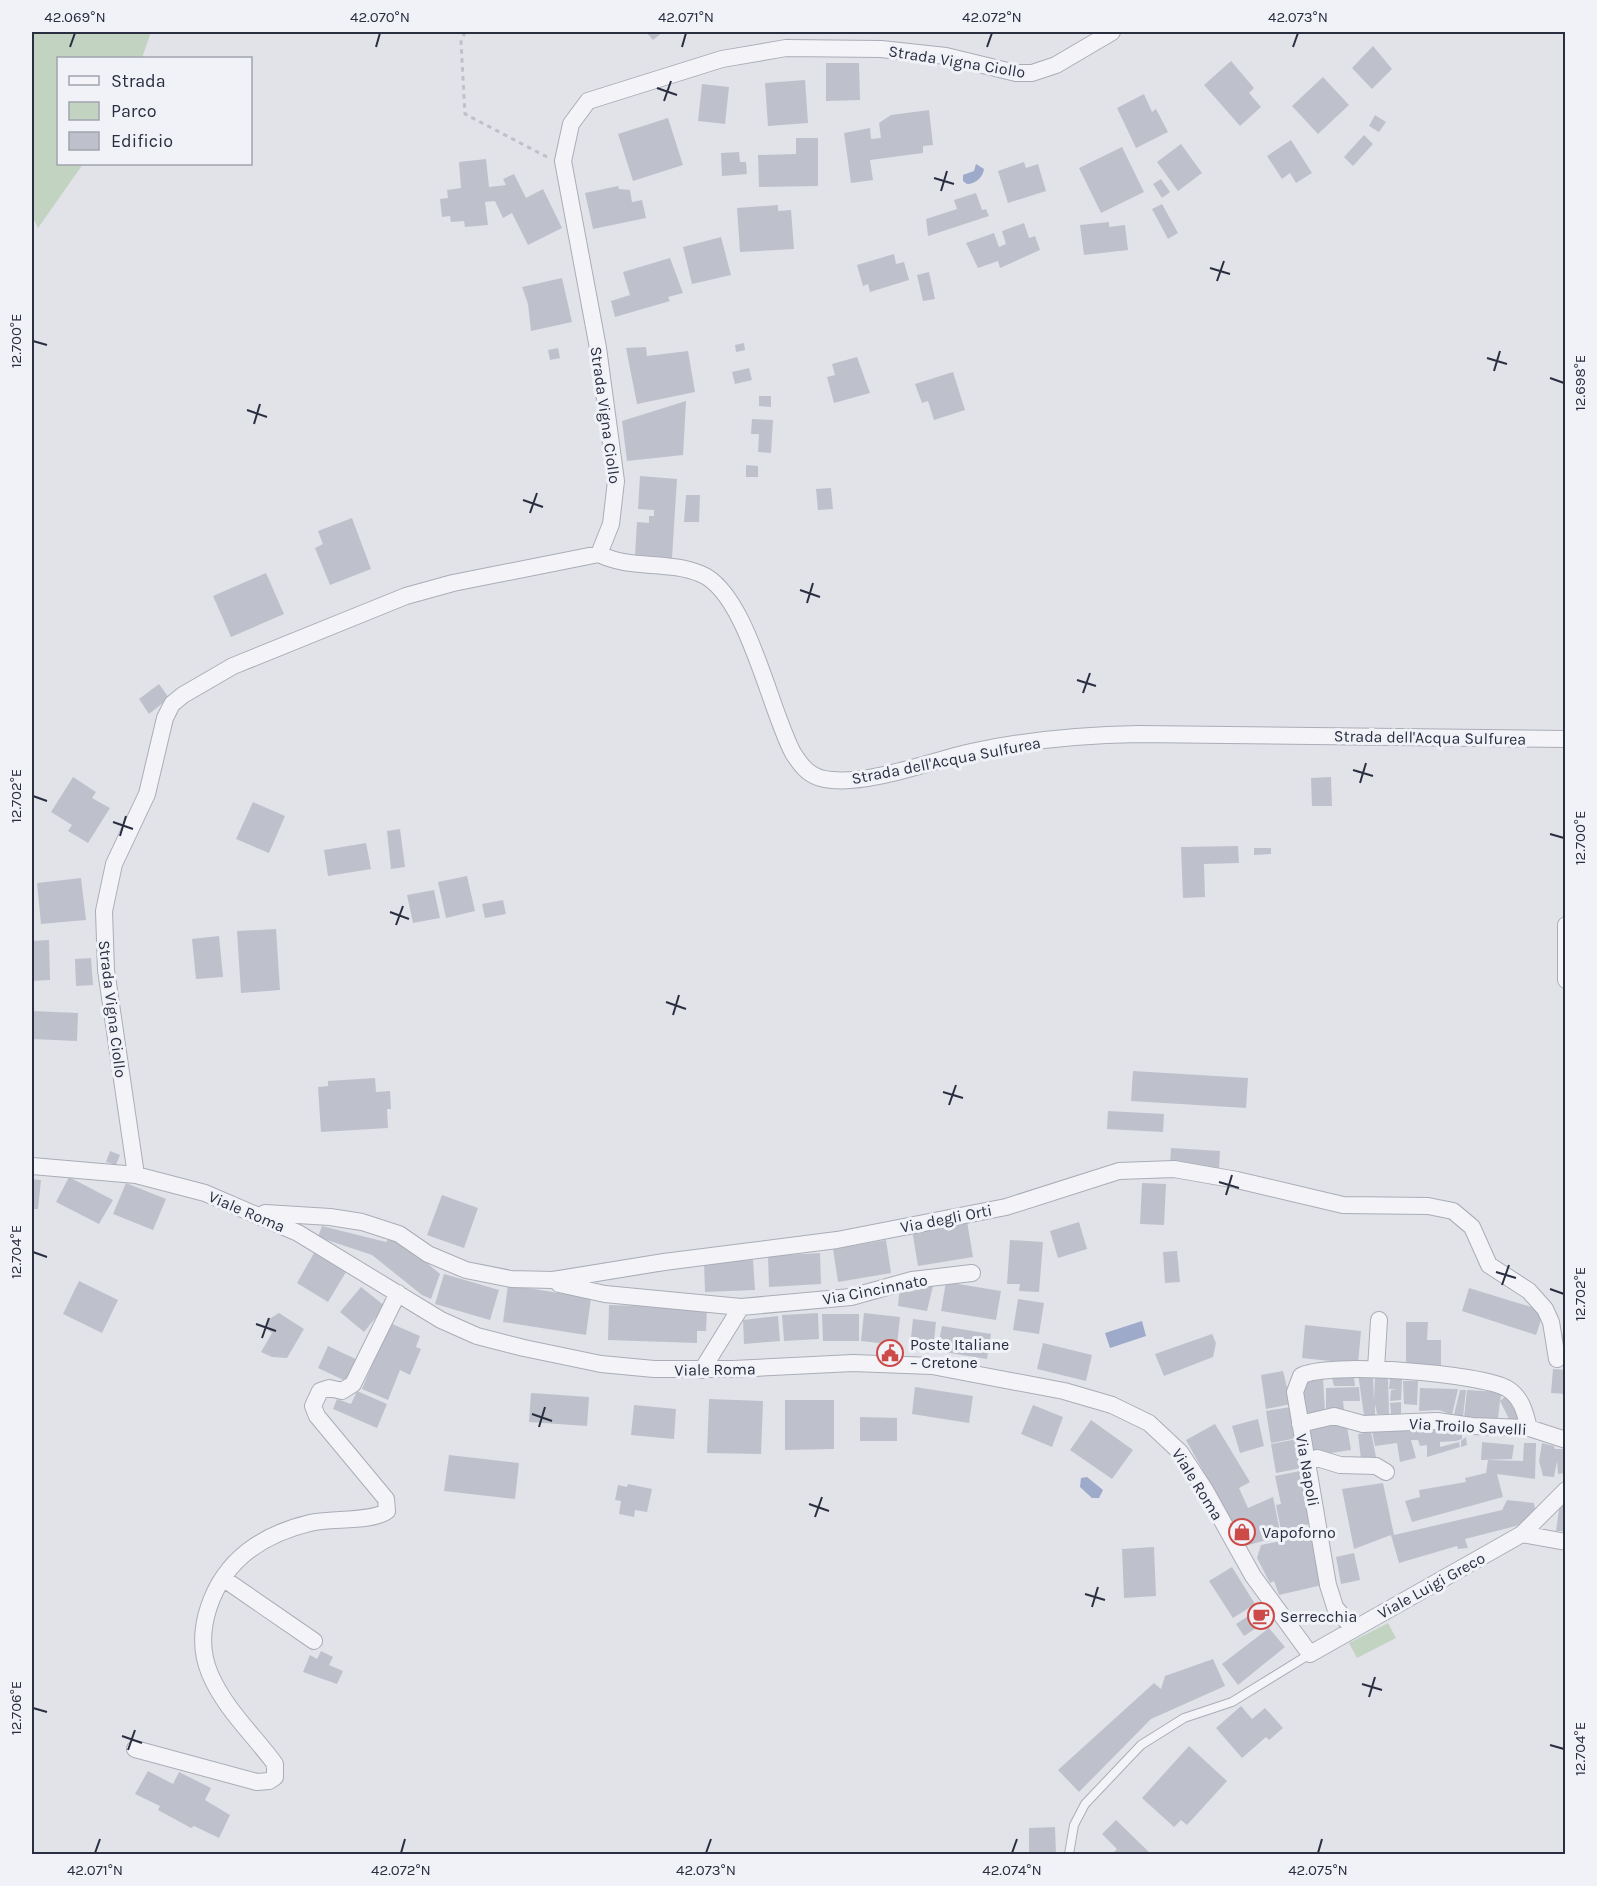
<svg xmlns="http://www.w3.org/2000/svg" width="1597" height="1886" viewBox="0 0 1597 1886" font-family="Karla,sans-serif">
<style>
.green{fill:#c3d3c2}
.water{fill:#9daac9}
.building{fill:#bec1cc}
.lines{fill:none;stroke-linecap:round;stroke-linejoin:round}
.lane-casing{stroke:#aaadb7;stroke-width:10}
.street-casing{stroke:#aaadb7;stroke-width:18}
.path{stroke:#bfc1c8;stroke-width:3;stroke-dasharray:4.5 4.5;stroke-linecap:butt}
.lane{stroke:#f4f4f8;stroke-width:8}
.street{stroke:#f4f4f8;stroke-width:16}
.ticks{fill:none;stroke:#292e41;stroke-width:2}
.labels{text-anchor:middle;stroke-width:6;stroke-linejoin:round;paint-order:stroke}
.street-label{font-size:16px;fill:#292e41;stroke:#f1f2f7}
.poi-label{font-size:16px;fill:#292e41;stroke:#f1f2f7;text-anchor:start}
.neatline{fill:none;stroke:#292e41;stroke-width:2}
.ticks-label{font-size:15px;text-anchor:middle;fill:#292e41}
</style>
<rect width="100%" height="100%" fill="#e1e3e9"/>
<path class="green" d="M32,32H151L142,58H58V164H83L38,228L32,216Z
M1388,1623L1396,1638L1357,1658L1349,1643Z"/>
<path class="water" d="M976,164L984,169C983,177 976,184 967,184L963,181V175L974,171Z
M1142,1321L1146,1336L1110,1348L1105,1333Z
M1087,1477L1103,1490L1099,1498H1092L1080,1487L1081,1478Z"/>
<path class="building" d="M646,32H663L653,40Z
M1373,46L1392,69L1372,89L1352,68Z
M1231,61L1254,88L1249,93L1261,107L1240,126L1204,85Z
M826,63H859L860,100L826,101Z
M1323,77L1349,105L1318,134L1292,106Z
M805,80L808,123L768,126L765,83Z
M702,84L729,87L725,124L698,121Z
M1144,94L1152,112L1156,109L1168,132L1136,148L1117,108Z
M929,110L933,145L923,146V153L870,160L873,180L851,183L844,133L870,128L871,139L881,138L879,123L891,115Z
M1375,115L1386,122L1379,132L1369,126Z
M668,118L683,165L633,181L618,134Z
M1364,135L1373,144L1353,166L1344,157Z
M796,138H818V186L759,187L758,155L796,154Z
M1291,140L1312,173L1296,183L1290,173L1282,179L1267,156Z
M1181,144L1202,173L1178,191L1157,162Z
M1122,147L1144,192L1101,213L1079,168Z
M739,152L740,162H746L747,174L722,176L721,153Z
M486,159L489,187L506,185L503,179L514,174L526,198L543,189L562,228L528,245L512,213L503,218L495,201L485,202L488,225L465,227L464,221L451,222L450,216L442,217L440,199L448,198L447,190L461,188L459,162Z
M1024,162L1026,168L1038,164L1046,191L1008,203L998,171Z
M1161,179L1170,192L1162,198L1153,184Z
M618,186L619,189L630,190L632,202L642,200L646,218L593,229L585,193Z
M976,193L982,210L986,209L989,216L928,236L926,219L957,209L954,200Z
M1162,204L1178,233L1168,239L1152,209Z
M778,205V211L791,210L794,249L740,252L737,208Z
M1109,222V227L1125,225L1128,250L1084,255L1080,225Z
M1024,223L1029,238L1035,236L1040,250L1000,268L998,261L978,268L966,243L994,233L999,247L1006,244L1002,231Z
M721,237L731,275L692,284L683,247Z
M894,254L896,264L904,262L909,280L870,292L868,284L863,286L857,265Z
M670,258L683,293L668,297L670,301L615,317L611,301L630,295L623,272Z
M929,272L935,299L923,301L917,275Z
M562,278L572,322L531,331L528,304L522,287Z
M744,343L745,350L736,352L735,345Z
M646,347L647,356L688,351L695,392L637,404L626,348Z
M558,348L560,358L550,360L548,350Z
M857,357L870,393L834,403L827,377L835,375L832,364Z
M749,368L752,380L735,384L732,372Z
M953,372L965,410L934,420L928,401L922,403L915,384Z
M759,396H771V407L759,406Z
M686,401L683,455L627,461L622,421Z
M752,419L773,420L771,453L758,452L759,434H751Z
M746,465L758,466V477H746Z
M640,476L677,479L672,558L635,555L637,522L649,523V516H654V510L638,509Z
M831,488L833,509L818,510L816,489Z
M686,495H700L699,522H684Z
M352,518L371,569L330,585L315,548L323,544L318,531Z
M266,573L284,614L231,637L213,596Z
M159,684L169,698L149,714L139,699Z
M73,777L96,792L92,798L110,808L88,843L68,831L72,825L51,812Z
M1331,777L1332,806H1312L1311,778Z
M253,802L285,816L269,853L236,839Z
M400,829L405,867L391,869L387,831Z
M366,843L371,869L328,876L324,850Z
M1238,846L1239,863L1204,864L1205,897L1183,898L1181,847Z
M1254,848H1271V854L1254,855Z
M467,876L475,911L446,918L438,882Z
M81,878L86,920L41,924L37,883Z
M434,890L440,918L413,923L407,895Z
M503,900L506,914L485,918L482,904Z
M276,929L280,990L241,993L237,931Z
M219,936L223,977L196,979L192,939Z
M49,940L50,980L32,981V941Z
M91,958L93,985L76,986L75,959Z
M32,1011L78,1013L77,1041L32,1039Z
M1133,1071L1248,1078L1246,1108L1131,1101Z
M375,1078L376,1092L390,1091L391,1109H387L388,1128L321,1132L318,1087L328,1086V1081Z
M1108,1111L1164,1114L1163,1132L1107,1129Z
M1171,1148L1220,1151L1219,1170L1170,1166Z
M110,1151L120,1155L116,1165L106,1162Z
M69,1177L113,1200L99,1224L56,1202Z
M32,1179L41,1180L38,1209H32Z
M126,1183L166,1199L153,1230L113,1214Z
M1142,1183L1166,1184L1164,1225L1140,1224Z
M442,1195L478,1208L464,1248L427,1235Z
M967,1221L973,1257L918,1266L912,1230Z
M1079,1222L1087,1249L1058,1258L1050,1231Z
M322,1226L386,1242L393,1234L440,1274L431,1299L422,1295L372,1255L318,1237Z
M886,1240L891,1273L838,1282L833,1249Z
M1010,1240L1043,1242L1039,1292L1019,1291L1020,1284H1007Z
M1177,1251L1180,1282L1165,1283L1163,1252Z
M314,1253L346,1272L328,1302L297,1283Z
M820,1253L821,1284L769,1287L768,1256Z
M753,1260L755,1290L705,1292L704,1262Z
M444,1274L499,1290L490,1320L435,1304Z
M79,1281L118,1300L102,1333L63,1314Z
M946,1282L1001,1291L996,1320L941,1311Z
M508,1285L591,1298L586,1335L503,1322Z
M900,1285L933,1286L927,1311L898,1306Z
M361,1287L385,1306L364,1332L340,1312Z
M1469,1288L1544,1311L1536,1335L1462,1311Z
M1018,1299L1044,1303L1039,1334L1013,1330Z
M609,1305L707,1308L706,1331H697V1343L608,1340Z
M279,1313L304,1329L287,1358L272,1357L261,1352L272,1333L267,1329L269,1319Z
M818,1313L819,1339L784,1341L782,1315Z
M864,1313L900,1317L897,1345L861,1341Z
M822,1314H859V1341H823Z
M778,1316L780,1341L744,1344L743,1320Z
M913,1319L936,1322L933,1350L910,1347Z
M1406,1322H1428L1427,1340H1441V1367H1406Z
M390,1323L420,1336L416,1347L421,1349L410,1375L400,1370L388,1400L362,1389Z
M1305,1325L1361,1331L1358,1364L1302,1358Z
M942,1326L991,1334L987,1359L937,1351Z
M1565,1326H1566V1345L1560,1343Z
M1212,1334L1216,1343L1213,1357L1164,1376L1155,1354Z
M1043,1343L1092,1355L1086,1381L1037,1369Z
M328,1346L362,1362L352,1384L318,1368Z
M1553,1369L1566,1370V1394L1551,1393Z
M1283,1371L1291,1404L1266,1409L1261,1375Z
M1358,1374H1373L1374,1401L1375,1376L1388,1378L1389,1414H1377L1375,1404V1415H1364Z
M1323,1377L1325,1412L1305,1417L1303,1381Z
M1354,1377L1355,1386H1334L1332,1378Z
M1390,1379H1402L1401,1400L1390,1401L1391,1390L1397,1389H1389Z
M1403,1381H1418L1417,1405L1404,1404Z
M915,1387L973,1396L969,1423L912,1414Z
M1359,1387L1360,1401H1343L1344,1409L1326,1410V1388Z
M1420,1388L1458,1389L1452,1415L1439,1410L1419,1411Z
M1460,1390H1466L1463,1417L1454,1415Z
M1467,1390L1502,1392L1500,1401L1508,1394L1522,1418L1510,1421L1500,1401L1498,1419L1464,1418Z
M357,1391L387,1404L377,1428L333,1409L337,1399L351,1404Z
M531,1393L589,1397L587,1426L529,1422Z
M709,1399L763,1401L761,1454L707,1453Z
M785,1400H834V1449L785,1450Z
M1401,1402V1414H1391L1390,1403Z
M634,1405L676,1409L674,1439L631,1435Z
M1033,1405L1063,1417L1052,1447L1021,1434Z
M1291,1407L1297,1438L1271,1443L1266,1411Z
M860,1417L897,1418V1441H860Z
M1258,1419L1264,1446L1240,1453L1232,1426Z
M1091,1420L1133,1450L1112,1479L1070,1450Z
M1346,1420L1351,1450L1311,1456L1307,1427Z
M1215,1424L1250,1482L1239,1488L1248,1508L1273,1497L1281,1536L1245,1546L1186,1440Z
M1425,1427L1462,1434V1439L1456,1441L1440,1442V1447L1459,1442L1460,1447L1427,1457V1445L1420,1446L1418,1440H1411L1416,1458L1400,1462L1397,1443L1375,1446L1372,1431Z
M1371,1432L1376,1457L1361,1459L1358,1434Z
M1466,1437L1467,1445L1461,1447V1441Z
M1297,1439L1302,1468L1276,1473L1271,1444Z
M1482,1442L1514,1445L1512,1459L1481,1460Z
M1524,1443H1536L1535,1479L1497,1474L1503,1497L1412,1522L1405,1501L1420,1497L1419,1490L1466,1482L1465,1478L1486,1473L1488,1460L1523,1461Z
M1542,1443L1554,1446L1555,1449H1566V1473L1558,1474L1557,1461L1554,1477L1543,1476L1539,1461Z
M449,1455L519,1463L515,1499L444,1491Z
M1300,1471L1310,1524L1281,1530L1276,1505L1281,1504L1275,1476Z
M1383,1483L1394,1535L1502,1510L1507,1500L1534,1503L1536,1517L1516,1526L1465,1539L1468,1548L1458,1549L1457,1546L1399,1563L1391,1535L1354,1549L1342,1489Z
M628,1484L652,1489L647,1512L635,1510L634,1517L619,1514L621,1501L615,1500L618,1485L627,1487Z
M1560,1503H1566V1531H1556Z
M1311,1535L1322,1585L1279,1595L1274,1581L1270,1583L1257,1558L1261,1545Z
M1154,1547L1156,1596L1124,1598L1122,1549Z
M1354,1553L1360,1580L1341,1584L1336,1557Z
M1232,1567L1255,1604L1233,1618L1209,1581Z
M1259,1609L1267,1621L1244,1636L1236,1624Z
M1269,1628L1285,1647L1238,1685L1222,1664Z
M321,1651L333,1657L329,1665L343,1671L337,1684L303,1672L310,1655L317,1659Z
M1213,1659L1225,1686L1151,1719L1079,1792L1058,1770L1154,1683L1161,1689L1165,1676Z
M1241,1706L1252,1719L1265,1708L1283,1728L1269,1740L1266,1737L1242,1758L1216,1728Z
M1189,1746L1227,1781L1187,1825L1181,1820L1174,1827L1142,1798Z
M148,1771L173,1784L179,1772L211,1788L205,1800L230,1815L219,1838L194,1826L191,1828L158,1810L160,1806L135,1794Z
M1116,1820L1151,1854L1113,1853L1117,1849L1102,1834Z
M1055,1827L1056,1854H1029V1828Z"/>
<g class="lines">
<defs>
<path id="lane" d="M1069,1854L1074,1825L1085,1804L1141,1745L1184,1718L1232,1702L1310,1654"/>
<path id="street" d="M599,554C630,570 668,560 701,574C747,593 769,708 793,753C803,769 812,779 832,780C871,784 931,761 971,752C1026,740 1083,735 1139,734L1566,739
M1566,925V980
M32,1166L136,1175L205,1193L298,1233L441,1320L477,1336L524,1348L601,1364L654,1369H733L853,1363L932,1366L1064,1391L1112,1405L1149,1423L1180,1452L1205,1490L1253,1576L1310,1654L1522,1534L1566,1490
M136,1175L106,970L104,911L114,864L147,794L165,718L172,704L183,695L233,666L406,596L453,583L599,554L611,524L616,481L598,348L563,161L571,124L588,101L722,59L786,48L881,49L946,56L1016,73H1032L1056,65L1112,32
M265,1213L330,1217L362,1222L399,1234L428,1254L466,1270L511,1279L553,1280L664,1262L837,1240L1006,1207L1119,1171L1174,1169L1237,1180L1343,1205L1428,1206L1453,1211L1472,1227L1489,1265L1529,1291L1545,1309L1551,1322L1557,1359
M559,1284L605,1294L741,1307L851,1297L912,1280L972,1273
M1376,1369L1379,1320
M702,1370L741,1307
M1300,1424L1334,1416L1363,1424L1437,1421L1472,1426L1529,1428L1566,1440
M1317,1458L1340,1465L1376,1466L1386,1472
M1522,1534L1566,1542
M224,1579L314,1641
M1353,1629L1335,1607L1328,1585L1295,1392L1301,1376C1325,1361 1483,1373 1508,1389C1522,1398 1525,1413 1529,1428
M135,1749L257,1782L269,1781L275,1777V1764C253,1734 225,1709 210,1674C192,1632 212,1579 248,1551C265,1538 289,1528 310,1523C330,1518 373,1522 387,1511L386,1499L317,1416L313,1406L320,1391L329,1388L342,1391L353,1384L398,1293"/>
</defs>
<use href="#lane" class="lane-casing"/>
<use href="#street" class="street-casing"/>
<path class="path" d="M465,32L461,42L465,114L547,157"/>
<use href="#lane" class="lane"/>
<use href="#street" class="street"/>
</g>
<path class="ticks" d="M70,47L75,33M376,47L380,33M682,47L686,33M987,47L992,33M1293,47L1298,33M657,88L677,95M664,101L671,81M934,178L954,184M941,191L947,171M1210,268L1230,274M1217,281L1224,261M33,341L47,345M1487,358L1507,364M1494,371L1500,351M1550,378L1564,383M247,410L267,417M254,424L260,404M523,500L543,507M530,513L537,493M800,590L820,597M807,603L813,583M1077,680L1096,686M1083,693L1090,673M1353,770L1373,776M1360,783L1366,763M33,796L47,801M113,822L133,829M1550,834L1564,838M120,836L126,816M390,912L409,919M396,925L403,906M666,1002L686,1009M673,1015L679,995M943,1092L963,1098M949,1105L956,1085M1219,1182L1239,1188M1226,1195L1232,1175M33,1252L47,1257M1496,1272L1516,1278M1502,1285L1509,1265M1550,1289L1564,1294M256,1324L276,1331M262,1338L269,1318M532,1414L552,1421M539,1427L545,1407M809,1504L829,1511M815,1517L822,1497M1085,1594L1105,1600M1092,1607L1098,1587M1362,1684L1382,1690M1369,1697L1375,1677M33,1708L47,1712M122,1736L142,1743M1550,1745L1564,1749M128,1750L135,1730M95,1853L100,1839M401,1853L405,1839M706,1853L711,1839M1012,1853L1017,1839M1318,1853L1322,1839"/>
<defs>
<symbol id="civic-ring" viewBox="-11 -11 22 22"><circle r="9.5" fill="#f1f2f7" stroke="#cc4b48" stroke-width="1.5"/><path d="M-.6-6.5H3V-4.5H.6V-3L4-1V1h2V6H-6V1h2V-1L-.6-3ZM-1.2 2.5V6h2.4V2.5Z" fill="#cc4b48"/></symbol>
<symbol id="shop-ring" viewBox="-11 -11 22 22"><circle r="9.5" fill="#f1f2f7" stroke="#cc4b48" stroke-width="1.5"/><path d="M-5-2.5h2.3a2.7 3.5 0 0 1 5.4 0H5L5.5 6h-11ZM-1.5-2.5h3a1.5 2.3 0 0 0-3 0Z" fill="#cc4b48"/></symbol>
<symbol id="cafe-ring" viewBox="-11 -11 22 22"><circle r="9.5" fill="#f1f2f7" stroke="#cc4b48" stroke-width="1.5"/><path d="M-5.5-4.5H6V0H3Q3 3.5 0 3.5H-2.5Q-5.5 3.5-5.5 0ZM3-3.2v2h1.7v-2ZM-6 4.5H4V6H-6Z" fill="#cc4b48"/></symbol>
</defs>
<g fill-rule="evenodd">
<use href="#civic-ring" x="875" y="1338" width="30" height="30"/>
<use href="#shop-ring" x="1227" y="1517" width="30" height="30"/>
<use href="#cafe-ring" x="1246" y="1601" width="30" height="30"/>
</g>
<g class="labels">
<g class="street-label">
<text transform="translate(957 61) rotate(9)" y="6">Strada Vigna Ciollo</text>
<text transform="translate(606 415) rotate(82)" y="6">Strada Vigna Ciollo</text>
<text transform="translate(1430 737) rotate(1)" y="6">Strada dell'Acqua Sulfurea</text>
<text transform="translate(946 760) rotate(-11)" y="6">Strada dell'Acqua Sulfurea</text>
<text transform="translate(113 1009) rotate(83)" y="6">Strada Vigna Ciollo</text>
<text transform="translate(247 1211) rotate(23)" y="6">Viale Roma</text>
<text transform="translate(946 1218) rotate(-11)" y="6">Via degli Orti</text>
<text transform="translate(875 1289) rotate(-11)" y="6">Via Cincinnato</text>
<text transform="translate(715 1369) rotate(-1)" y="6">Viale Roma</text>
<text transform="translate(1468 1426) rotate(3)" y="6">Via Troilo Savelli</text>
<text transform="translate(1308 1470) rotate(80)" y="6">Via Napoli</text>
<text transform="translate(1198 1484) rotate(58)" y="6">Viale Roma</text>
<text transform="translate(1431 1585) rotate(-29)" y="6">Viale Luigi Greco</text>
</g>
<g class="poi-label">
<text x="910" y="1350">Poste Italiane<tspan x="910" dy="18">– Cretone</tspan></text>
<text x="1262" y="1538">Vapoforno</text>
<text x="1280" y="1622">Serrecchia</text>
</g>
</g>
<rect width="1597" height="1886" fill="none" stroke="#f1f2f7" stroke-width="66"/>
<rect x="57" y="57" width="195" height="108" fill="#f1f2f7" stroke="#a1a4ae" stroke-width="1.5"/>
<rect x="69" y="76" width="30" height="9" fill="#f4f4f8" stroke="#a1a4ae" stroke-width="1.5"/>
<text x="111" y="87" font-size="18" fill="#292e41">Strada</text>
<rect x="69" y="102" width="30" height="18" fill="#c3d3c2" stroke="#a1a4ae" stroke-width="1.5"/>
<text x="111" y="117" font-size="18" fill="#292e41">Parco</text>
<rect x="69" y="132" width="30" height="18" fill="#bec1cc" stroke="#a1a4ae" stroke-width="1.5"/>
<text x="111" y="147" font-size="18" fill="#292e41">Edificio</text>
<rect x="33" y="33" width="1531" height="1820" class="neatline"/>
<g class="ticks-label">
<text x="75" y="22">42.069°N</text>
<text x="380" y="22">42.070°N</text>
<text x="686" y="22">42.071°N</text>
<text x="992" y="22">42.072°N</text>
<text x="1298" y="22">42.073°N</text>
<text transform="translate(16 341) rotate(-90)" y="5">12.700°E</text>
<text transform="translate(1580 383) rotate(-90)" y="5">12.698°E</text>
<text transform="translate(16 796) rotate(-90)" y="5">12.702°E</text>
<text transform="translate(1580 838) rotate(-90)" y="5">12.700°E</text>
<text transform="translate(16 1252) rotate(-90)" y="5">12.704°E</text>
<text transform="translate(1580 1294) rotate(-90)" y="5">12.702°E</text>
<text transform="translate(16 1708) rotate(-90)" y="5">12.706°E</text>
<text transform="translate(1580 1749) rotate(-90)" y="5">12.704°E</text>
<text x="95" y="1875">42.071°N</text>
<text x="401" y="1875">42.072°N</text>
<text x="706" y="1875">42.073°N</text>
<text x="1012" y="1875">42.074°N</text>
<text x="1318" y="1875">42.075°N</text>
</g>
</svg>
